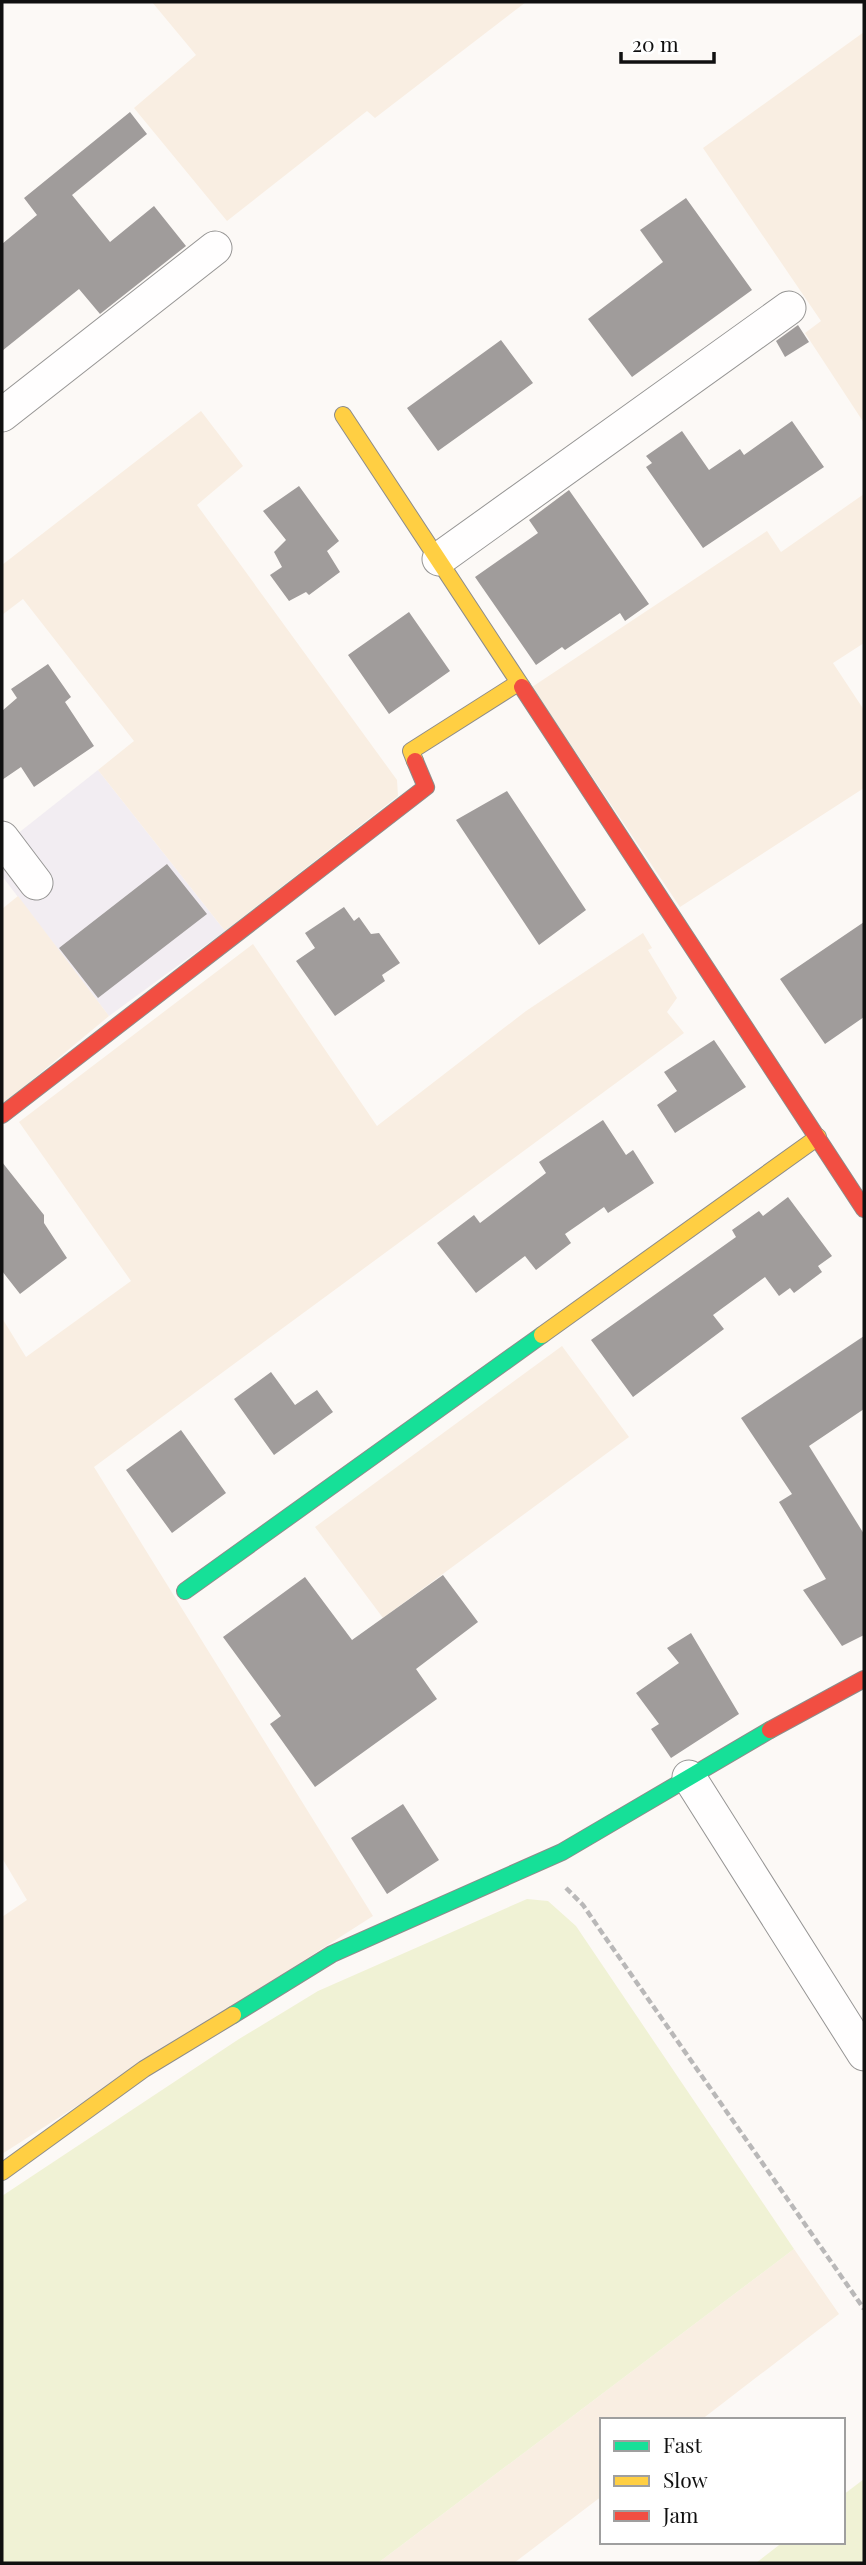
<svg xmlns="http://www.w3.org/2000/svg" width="866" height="2565" viewBox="0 0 866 2565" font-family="'Playfair Display',serif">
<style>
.industrial{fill:#f2edf2}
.farmland{fill:#f9eee2}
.green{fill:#f0f2d5}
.building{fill:#a09c9b}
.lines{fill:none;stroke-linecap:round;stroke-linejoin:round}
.street-casing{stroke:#969594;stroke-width:35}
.fast-casing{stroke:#8d8c8a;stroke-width:18}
.slow-casing{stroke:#8d8c8a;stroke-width:18}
.jam-casing{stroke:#8d8c8a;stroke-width:18}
.path{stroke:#b9b8b8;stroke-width:4.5;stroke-dasharray:7 3.5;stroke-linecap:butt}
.street{stroke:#fffefe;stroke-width:33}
.fast{stroke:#16e098;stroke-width:16}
.slow{stroke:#ffcf43;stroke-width:16}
.jam{stroke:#f24e42;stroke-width:16}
</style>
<rect width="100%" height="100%" fill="#fcf9f6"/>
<path class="industrial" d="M98,770L225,931L109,1016L2,876V846Z"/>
<path class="farmland" d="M152,2H526L375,118L367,111L227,221L134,108L196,55Z
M864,32V423L805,333L821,321L703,148Z
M201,411L243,466L197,505L397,780L398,796L225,931L98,770L134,741L23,599L2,615V565Z
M864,494V643L833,663L864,710V788L680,907L532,687L767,531L781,552Z
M18,896L109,1016L2,1105V909Z
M643,933L652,948L648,950L677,998L667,1012L684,1033L94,1467L373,1916L2,2154V1917L27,1900L2,1858V1318L26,1357L131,1281L19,1122L253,944L377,1126L526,1011Z
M562,1346L629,1437L383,1618L315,1527Z
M794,2249L839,2314L701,2420H602V2496L514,2563H378Z"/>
<path class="green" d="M527,1899L548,1901L576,1926L794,2249L378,2563H2V2196L239,2039L318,1991Z
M864,2479V2563H756L783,2542H843V2495Z"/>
<path class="building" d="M130,112L147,134L72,195L110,242L154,206L186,246L100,314L79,289L2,351V244L37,215L24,198Z
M686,198L752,290L632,377L588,319L663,262L640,230Z
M798,325L809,342L785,357L776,341Z
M501,340L533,383L438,451L407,408Z
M792,421L824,467L703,548L646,467L652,463L646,456L682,431L709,470L740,449L744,455Z
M299,486L339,541L327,551L340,572L309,595L306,592L289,601L270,575L282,567L274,552L286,540L263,511Z
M569,490L649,604L625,621L620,613L565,650L562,647L536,665L475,577L538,533L529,520Z
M409,612L450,671L389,714L348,655Z
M48,664L71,697L65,702L94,746L34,787L21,767L2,780V711L17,698L11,689Z
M507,791L586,910L539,945L456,820Z
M167,864L207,914L98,998L59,948Z
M344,907L354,921L359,917L371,934L379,933L400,963L382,975L385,981L335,1016L296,961L315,948L305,933Z
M864,922V1017L825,1044L780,979Z
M714,1040L746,1087L675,1133L657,1105L677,1091L664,1072Z
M603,1120L626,1155L633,1150L654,1183L608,1213L604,1207L565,1234L571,1243L536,1270L525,1256L476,1293L437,1243L474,1215L480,1223L546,1173L539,1162Z
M2,1162L44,1215V1223L67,1258L20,1294L2,1271Z
M788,1197L832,1256L818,1266L822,1272L794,1293L790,1288L779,1296L765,1277L713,1315L724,1329L633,1397L591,1340L736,1237L732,1230L759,1211L763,1216Z
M864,1336V1409L809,1446L864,1534V1635L842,1646L803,1590L826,1579L779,1502L792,1494L741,1418Z
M271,1372L295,1405L317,1390L333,1412L274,1455L234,1399Z
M181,1430L226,1493L172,1533L126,1470Z
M443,1575L478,1622L416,1669L437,1699L315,1787L270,1724L281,1716L223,1637L305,1577L352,1640Z
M691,1633L739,1714L671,1758L651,1729L659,1724L636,1693L679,1663L667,1648Z
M403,1804L439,1860L387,1894L351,1838Z"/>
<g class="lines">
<defs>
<path id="street" d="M2,415L215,248
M439,559L789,308
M2,838L36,883
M689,1777L864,2054"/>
<path id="fast" d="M185,1591L542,1335
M233,2015L332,1954L562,1852L770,1730"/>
<path id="slow" d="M343,415L522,687
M415,761L411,751L518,683
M542,1335L818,1137
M2,2172L144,2069L233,2015"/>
<path id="jam" d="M522,687L864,1209
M2,1115L426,787L415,761
M770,1730L864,1679"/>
</defs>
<use href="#street" class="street-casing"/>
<use href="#fast" class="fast-casing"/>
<use href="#slow" class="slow-casing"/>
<use href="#jam" class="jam-casing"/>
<path class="path" d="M566,1888L583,1905L605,1937L864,2309"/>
<use href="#street" class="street"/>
<use href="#fast" class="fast"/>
<use href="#slow" class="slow"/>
<use href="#jam" class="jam"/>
</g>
<rect width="866" height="2565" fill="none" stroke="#101010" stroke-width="7"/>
<rect x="600" y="2418" width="245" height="126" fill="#ffffff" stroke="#9f9f9f" stroke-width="2"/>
<rect x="614" y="2441" width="35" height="10" fill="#16e098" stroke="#9f9f9f" stroke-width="2"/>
<text x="663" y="2453" font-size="21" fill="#101010">Fast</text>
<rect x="614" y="2476" width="35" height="10" fill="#ffcf43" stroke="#9f9f9f" stroke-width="2"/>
<text x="663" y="2488" font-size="21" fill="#101010">Slow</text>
<rect x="614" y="2511" width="35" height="10" fill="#f24e42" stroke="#9f9f9f" stroke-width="2"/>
<text x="663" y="2523" font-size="21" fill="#101010">Jam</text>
<path d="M621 52v10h93v-10" fill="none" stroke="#101010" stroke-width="3.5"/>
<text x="632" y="52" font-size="21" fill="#101010" stroke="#ffffff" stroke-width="5" paint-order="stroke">20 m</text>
</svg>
